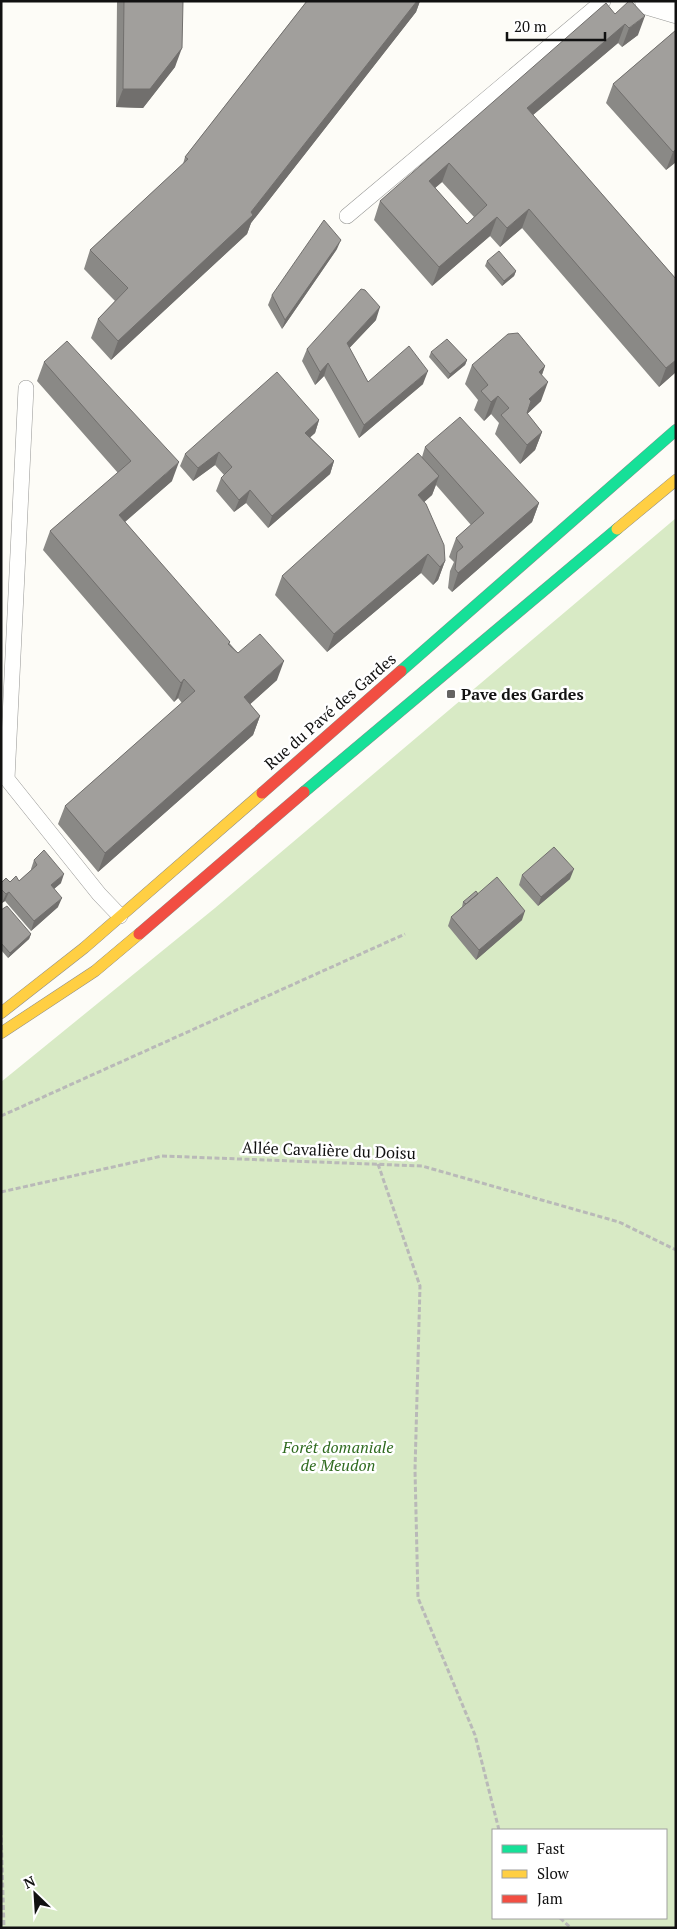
<svg xmlns="http://www.w3.org/2000/svg" width="677" height="1929" viewBox="0 0 677 1929" font-family="'PT Serif',serif">
<style>
.forest{fill:#d8eac5;fill-rule:evenodd}
.lines{fill:none;stroke-linecap:round;stroke-linejoin:round}
.lane-casing{stroke:#979795;stroke-width:16}
.street-casing{stroke:#979795;stroke-width:29}
.fast-casing{stroke:#8e8d8b;stroke-width:12}
.slow-casing{stroke:#8e8d8b;stroke-width:12}
.jam-casing{stroke:#8e8d8b;stroke-width:12}
.path{stroke:#b9b9b8;stroke-width:3;stroke-dasharray:5 2.5;stroke-linecap:butt}
.lane{stroke:#fffffe;stroke-width:15}
.street{stroke:#fffffe;stroke-width:28}
.fast{stroke:#16e098;stroke-width:11}
.slow{stroke:#ffcf43;stroke-width:11}
.jam{stroke:#f24e42;stroke-width:11}
.wall{fill:#8a8986;fill-rule:evenodd}
.shaded-wall{fill:#716f6d}
.building{fill:#a19f9c;stroke:#716f6d;fill-rule:evenodd}
.poi-dot{fill:#646362;stroke:#fff;stroke-width:2}
.labels{text-anchor:middle;stroke-width:5;stroke-linejoin:round;paint-order:stroke}
.poi-label{font-size:16px;font-weight:bold;fill:#111;stroke:#fff;text-anchor:start}
.street-label{font-size:16px;fill:#111;stroke:#fff}
.park-label{font-size:16px;font-style:italic;fill:#2f6b1f;stroke:#fff}
</style>
<rect width="100%" height="100%" fill="#fdfcf7"/>
<path class="forest" d="M676,518V1928H1V1082L215,908ZM493,1830H666V1918H493Z"/>
<g class="lines">
<defs>
<path id="lane" d="M347,216L603,1
M26,388L7,779L99,894L120,916"/>
<path id="street" d="M649,1L676,9"/>
<path id="fast" d="M401,671L676,430
M304,792L617,529"/>
<path id="slow" d="M617,529L676,480
M1,1013L84,948L262,793
M1,1033L95,971L139,934"/>
<path id="jam" d="M262,793L401,671
M139,934L304,792"/>
</defs>
<use href="#lane" class="lane-casing"/>
<use href="#street" class="street-casing"/>
<use href="#fast" class="fast-casing"/>
<use href="#slow" class="slow-casing"/>
<use href="#jam" class="jam-casing"/>
<path class="path" d="M1,1116L405,934
M378,1164L420,1286L415,1470L418,1598L475,1735L499,1830
M1,1192L162,1156L422,1166L619,1222L676,1250
M1,1830L4,1928
M560,1918L571,1928"/>
<use href="#lane" class="lane"/>
<use href="#street" class="street"/>
<use href="#fast" class="fast"/>
<use href="#slow" class="slow"/>
<use href="#jam" class="jam"/>
</g>
<path class="wall" d="M117,1H183L175,67L143,108L116,107Z
M307,1H420L416,12L251,223L247,234L111,360L91,338L98,319L115,301L84,269L90,250L183,164L185,157Z
M615,14L638,35L622,47L618,43L533,115L676,279V372L659,387L522,228L500,247L490,236L432,286L374,220L380,201ZM442,182L474,217L467,224L435,188Z
M676,30V162L666,170L606,103L613,84Z
M337,249L282,329L268,305L272,295Z
M487,261L516,271L514,276L502,286L485,266Z
M376,320L349,348L368,382L423,384L359,438L324,376L315,385L302,361L307,349Z
M431,352L467,360L465,365L448,379L429,357Z
M44,362L172,481L125,522L238,653L277,680L250,704L260,716L253,735L98,872L58,824L65,806L182,703L178,698L174,702L43,550L50,531L118,473L37,381Z
M472,365L545,366L542,375L541,401L527,414L542,432L535,450L520,464L495,434L499,423L491,414L484,421L474,410L478,400L465,384Z
M319,420L315,433L310,437L334,461L330,474L268,528L246,503L234,512L216,491L221,478L224,475L215,465L193,481L180,466L185,454Z
M425,447L539,503L532,522L452,592L448,588L450,571L454,562L449,557L456,538L471,525L436,485L432,495L424,502L445,561L438,580L433,585L421,573L327,652L275,595L282,576L422,457Z
M34,860L61,883L54,889L58,907L31,931L5,901L2,903L1,902V883L19,881L31,870V869Z
M522,875L570,879L538,906L519,885Z
M478,894L522,920L476,960L448,926L451,917L462,907L463,902Z
M1,910L31,934L29,939L8,958L1,950Z"/>
<path class="shaded-wall" d="M417,1H420L416,12L251,223L247,234L111,360L118,341L251,212Z
M645,16L638,35L622,47L629,28Z
M625,24L618,43L520,126L527,108Z
M182,48L175,67L143,108L116,107L123,89Z
M676,149V162L666,170L673,152Z
M449,163L442,182L422,199L429,181Z
M529,209L522,228L500,247L507,228Z
M497,217L490,236L432,286L439,267Z
M341,240L337,249L282,329L285,320Z
M516,271L514,276L502,286L504,281Z
M380,307L376,320L342,356L347,343Z
M467,360L465,365L448,379L450,374Z
M676,360V372L659,387L666,368Z
M328,363L324,376L315,385L320,372Z
M545,366L538,385L539,372Z
M428,371L423,384L359,438L364,425Z
M548,382L541,401L523,418L529,399Z
M498,396L491,414L484,421L491,402Z
M319,420L315,433L301,446L305,433Z
M542,432L535,450L520,464L527,445Z
M219,452L215,465L193,481L198,468Z
M334,461L330,474L268,528L272,516Z
M179,462L172,481L112,533L119,515Z
M439,476L432,495L411,514L418,495Z
M250,490L246,503L234,512L239,500Z
M539,503L532,522L452,592L458,573Z
M428,554L421,573L327,652L334,634Z
M445,561L438,580L433,585L440,567Z
M284,661L277,680L237,716L244,697Z
M184,679L178,698L174,702L181,683Z
M260,716L253,735L98,872L105,853Z
M574,869L570,879L538,906L541,897Z
M64,874L61,883L48,894L51,885Z
M9,892L5,901L2,903L6,894Z
M62,898L58,907L31,931L34,921Z
M525,911L522,920L476,960L479,950Z
M31,934L29,939L8,958L10,953Z"/>
<path class="building" d="M124,1H183L182,48L150,89H123Z
M307,1H417L251,212L253,215L118,341L98,319L128,288L90,250L188,159L185,157Z
M629,1H631L645,16L629,28L625,24L527,108L676,279V360L666,368L529,209L507,228L497,217L439,267L380,201L606,3L615,14ZM449,163L487,205L467,224L429,181Z
M676,30V149L673,152L613,84Z
M324,220L341,240L285,320L272,295Z
M499,251L516,271L504,281L487,261Z
M361,289L365,290L380,307L347,343L368,382L409,346L428,371L364,425L328,363L320,372L307,349Z
M518,333L545,366L539,372L548,382L529,399L531,401L527,413L542,432L527,445L501,415L509,408L498,396L491,402L481,391L488,385L472,365L508,334Z
M447,339L467,360L450,374L431,352Z
M67,341L179,462L119,515L230,642L228,644L238,653L260,634L284,661L244,697L260,716L105,853L65,806L195,691L184,679L181,683L50,531L131,461L44,362Z
M277,372L319,420L305,433L334,461L272,516L250,490L239,500L221,478L232,467L219,452L198,468L185,454Z
M460,417L539,503L458,573L455,569L457,552L463,547L456,538L484,513L425,447Z
M418,453L439,476L418,495L426,504L444,545L445,561L440,567L428,554L334,634L282,576Z
M554,847L574,869L541,897L522,875Z
M44,850L64,874L51,885L62,898L34,921L9,892L6,894L1,889V883L6,878L10,882L16,876L19,881L37,865L34,860Z
M497,877L525,911L479,950L451,917Z
M476,891L478,894L466,904L463,902Z
M7,906L31,934L10,953L1,943V910Z"/>
<rect class="poi-dot" x="446" y="689" width="10" height="10" rx="2.5"/>
<g class="labels">
<g class="poi-label">
<text x="461" y="700">Pave des Gardes</text>
</g>
<g class="street-label">
<text transform="translate(330 711) rotate(-41)" y="6">Rue du Pavé des Gardes</text>
<text transform="translate(329 1150) rotate(2)" y="6">Allée Cavalière du Doisu</text>
</g>
<g class="park-label">
<text x="338" y="1453">Forêt domaniale<tspan x="338" dy="18">de Meudon</tspan></text>
</g>
</g>
<rect width="677" height="1929" fill="none" stroke="#111111" stroke-width="5"/>
<rect x="492" y="1829" width="175" height="90" fill="#ffffff" stroke="#a0a0a0"/>
<rect x="502" y="1845" width="25" height="8" fill="#16e098" stroke="#a0a0a0"/>
<text x="537" y="1854" font-size="15" fill="#111111">Fast</text>
<rect x="502" y="1870" width="25" height="8" fill="#ffcf43" stroke="#a0a0a0"/>
<text x="537" y="1879" font-size="15" fill="#111111">Slow</text>
<rect x="502" y="1895" width="25" height="8" fill="#f24e42" stroke="#a0a0a0"/>
<text x="537" y="1904" font-size="15" fill="#111111">Jam</text>
<g transform="translate(35 1894) rotate(335)" stroke="#ffffff" stroke-width="4" paint-order="stroke">
<path d="M0-4L9 19L0 12L-9 19Z" fill="#111111"/>
<text y="-8" font-size="14" font-weight="bold" text-anchor="middle" fill="#111111">N</text>
</g>
<path d="M507 32v8h98v-8" fill="none" stroke="#111111" stroke-width="2.5"/>
<text x="514" y="32" font-size="15" fill="#111111" stroke="#ffffff" stroke-width="4" paint-order="stroke">20 m</text>
</svg>
